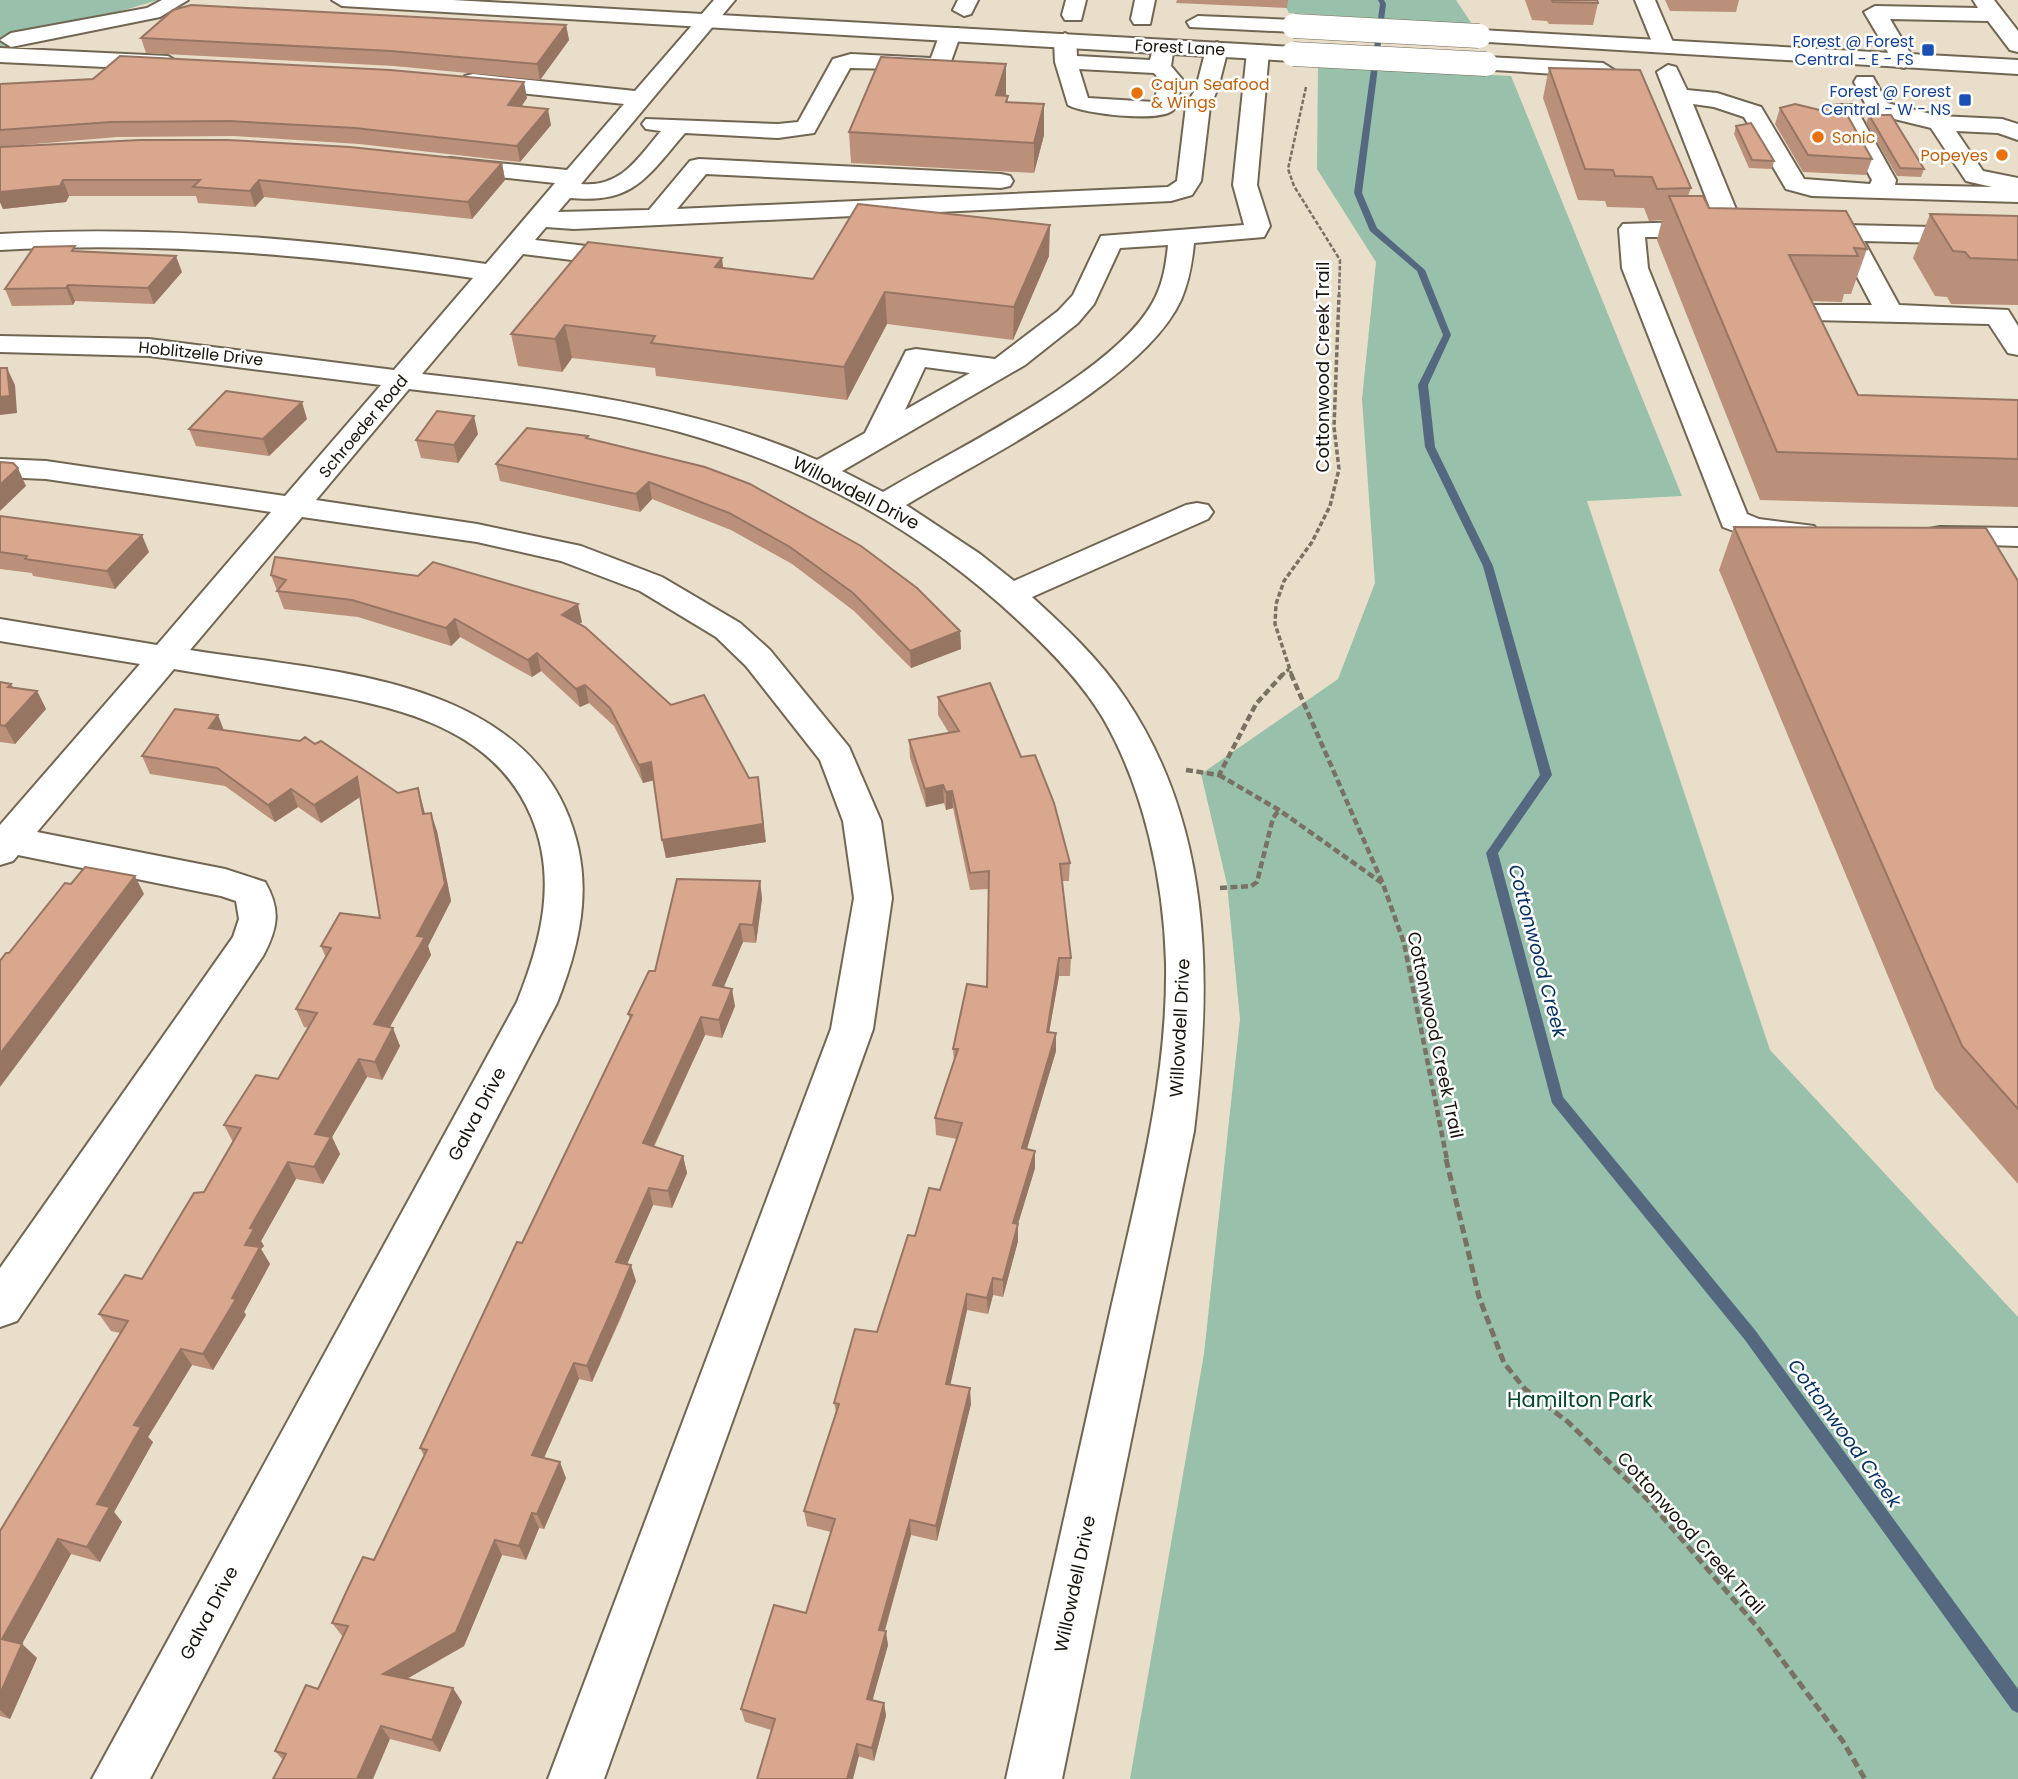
<svg xmlns="http://www.w3.org/2000/svg" width="2018" height="1779" viewBox="0 0 2018 1779" font-family="Poppins,sans-serif">
<style>
.green{fill:#98c0aa}
.lines{fill:none;stroke-linecap:round;stroke-linejoin:round}
.stream{fill:#546880;fill-rule:evenodd}
.minor-casing{stroke:#706653;stroke-width:4}
.major-casing{stroke:#706653;stroke-width:4}
.path-far3{stroke:#787164;stroke-width:2.5;stroke-dasharray:4.5 2;stroke-linecap:butt}
.path-far2{stroke:#787164;stroke-width:3.5;stroke-dasharray:5 2.5;stroke-linecap:butt}
.path-far1{stroke:#787164;stroke-width:4.5;stroke-dasharray:7 3.5;stroke-linecap:butt}
.path{stroke:#787164;stroke-width:5;stroke-dasharray:9 4.5;stroke-linecap:butt}
.minor{fill:#fff;fill-rule:evenodd}
.major{fill:#fff;fill-rule:evenodd}
.major-bridge-casing{stroke:#706653;stroke-width:25;stroke-linecap:butt}
.major-bridge{stroke:#fff;stroke-width:24}
.wall{fill:#ba907a}
.shaded-wall{fill:#977563}
.building{fill:#d8a78e;stroke:#977563;stroke-width:2}
.transit-dot{fill:#1a4fb4;stroke:#fff;stroke-width:2.5}
.food-dot{fill:#e8710a;stroke:#fff;stroke-width:2.5}
.labels{text-anchor:middle;stroke-width:5;stroke-linejoin:round;paint-order:stroke}
.far-transit-label{font-size:16px;fill:#164399;stroke:#fff;text-anchor:end}
.far-street-label{font-size:16px;fill:#17130c;stroke:#fff}
.far-food-label{font-size:16px;fill:#c56008;stroke:#fff;text-anchor:start}
.street-label{font-size:18px;fill:#17130c;stroke:#fff}
.water-label{font-size:19px;font-style:italic;fill:#073262;stroke:#fff}
.near-park-label{font-size:21px;fill:#03482e;stroke:#fff}
</style>
<rect width="100%" height="100%" fill="#e9dec9"/>
<path class="green" d="M0,0H158L0,47Z
M1282,0H1456L1472,24L1289,13Z
M1318,66L1511,76L1682,496L1587,501L1770,1050L2018,1317V1779H1130L1204,1354L1240,1019L1227,884L1201,774L1338,679L1375,583L1362,399L1376,262L1317,169Z"/>
<g class="lines">
<path class="stream" d="M1378,0H1384L1386,4L1362,193L1377,228L1425,270L1451,335L1428,385L1435,447L1493,566L1552,775L1498,853L1563,1097L1755,1330L2018,1689V1713L2012,1710L1745,1340L1552,1103L1486,853L1540,775L1483,566L1425,447L1418,385L1443,335L1417,271L1370,231L1354,193L1380,4Z"/>
<defs>
<path id="minor" d="M162,0H188L160,17L11,47L0,40L11,33L147,8Z
M714,0H735L581,184C621,188 638,158 661,131L646,129L642,124L646,119L778,124L798,122L833,59L851,54L931,58L942,28H958L961,33L948,70L850,68L814,133L778,138L685,133C647,177 634,204 570,198L558,212L649,210L690,161L699,159L1001,174L1010,176L1013,181L1010,186L1001,188L706,174L677,209L1168,187L1177,181L1186,106L1196,88L1206,49L1217,42L1228,49L1218,88L1210,106L1201,181L1192,195L1171,201L574,229L546,227L535,240L629,251L638,253L642,259L638,265L629,267L523,254L422,374C556,389 692,405 817,460L865,433L906,351L916,349L995,359L1058,311L1073,295L1101,236L1244,225L1233,185L1247,52L1258,45L1269,52L1257,185L1270,226L1264,237L1194,243C1192,264 1189,281 1181,300C1143,382 983,458 906,505L980,554L1014,581L1186,505L1197,503L1208,505L1213,512L1208,519L1032,597C1066,628 1100,660 1126,699C1213,829 1212,982 1194,1131L1062,1779H1006C1040,1625 1075,1471 1109,1317C1135,1201 1168,1083 1166,963C1164,881 1144,789 1103,718C1082,683 1052,652 1023,625C925,532 810,468 680,432C592,408 500,400 409,389L316,500L477,524L581,546L662,577L740,623L770,650L849,747L881,821L892,898L873,1029L604,1779H548L831,1029L854,898L843,821L820,760L746,666L716,637L640,591L561,561L477,542L302,517L190,650C315,670 505,675 565,808C595,875 583,937 557,1003L150,1779H92L517,1002C541,942 558,879 531,816C491,722 385,704 295,689C255,682 214,676 174,669L37,832L225,869L265,882C281,910 278,928 263,956L17,1321L0,1327V1268L233,937L239,919L236,901L221,896L18,855L13,861L0,865V825L140,664L0,641V619L157,645L271,512L46,479L0,477V459L46,461L285,496L381,385L149,356L0,352V336L149,339L394,370L473,278C316,255 159,241 0,250V234C164,225 324,240 486,264L555,183L450,172L441,170L438,165L441,160L450,158L567,170L624,104L473,88L462,81L465,76L473,74L635,91ZM1168,245C1166,265 1163,284 1153,302C1115,373 955,449 883,492L842,471L1025,365L1078,323L1094,304L1120,248ZM925,367L970,373L905,410Z
M958,0H978L971,14L964,16L953,10Z
M1066,0H1086L1081,20H1065L1062,15Z
M1135,0H1155L1150,24H1134L1131,19Z
M1635,0H1655L1675,47L1672,52H1656Z
M1973,0H1994L2018,31V52L2010,50L1988,21L1890,19L1915,61L1904,68L1896,66L1864,12L1875,6L1978,8Z
M1065,33L1076,40L1077,56L1150,60L1155,41H1171L1174,46L1171,66L1182,79C1180,87 1179,106 1172,111C1157,122 1084,114 1068,105L1055,62L1054,40ZM1079,69L1154,73L1160,80L1154,102L1088,98Z
M0,48L168,56L179,63L168,70L0,62Z
M1668,65L1676,67L1687,90L1717,93L1761,107L1804,179L1870,184L1872,180L1833,110L1837,105H1853L1857,110L1896,180L1895,185L1992,187L1966,181L1931,128L1870,113L1854,82L1857,77H1873L1887,103L1939,116L2002,119L2018,124V140L1998,133L1956,131L1983,171L2018,178V202L1812,196L1786,189L1744,117L1714,107L1693,104L1744,229L1740,234L1731,237H1645L1648,268L1747,514L1759,519L1814,526L1819,533L1814,540C1785,547 1750,538 1723,527L1622,268L1619,229L1623,224L1715,221L1657,72Z
M1847,225L2018,229V245L1864,241L1899,305L2008,310L2018,326V355L2008,353L1989,324L1812,320L1821,339L1817,345H1797L1780,311L1784,305H1872L1834,233L1838,228Z
M1940,527L2018,528V546L1929,543L1924,536L1929,529Z"/>
<path id="major" d="M332,0H453L1293,47L1304,54L1293,61L342,6Z
M1198,16L1294,20L1305,26L1294,32L1190,27L1187,22Z
M1479,30L2018,60V74L1471,41L1468,36Z
M1486,57L1603,63L1614,70L1603,77L1478,69L1475,64Z"/>
</defs>
<use href="#minor" class="minor-casing"/>
<use href="#major" class="major-casing"/>
<path class="path-far3" d="M1306,87L1288,169L1294,186L1340,260L1339,297"/>
<path class="path-far2" d="M1281,676L1289,669
M1292,676L1275,624L1276,604L1284,581L1312,542L1330,506L1339,469L1334,427L1339,295"/>
<path class="path-far1" d="M1291,674L1383,884L1404,943L1447,1160
M1186,770L1219,775L1256,704L1283,674
M1219,775L1279,810L1382,883
M1220,888L1251,886L1257,882L1273,818L1279,810"/>
<path class="path" d="M1446,1159L1479,1297L1504,1363L1525,1389L1568,1422L1648,1500L1759,1629L1842,1740L1865,1779"/>
<use href="#minor" class="minor"/>
<use href="#major" class="major"/>
<defs>
<path id="major-bridge" d="M1294,26L1479,36
M1293,54L1486,64"/>
</defs>
<use href="#major-bridge" class="major-bridge-casing"/>
<use href="#major-bridge" class="major-bridge"/>
</g>
<path class="wall" d="M1177,0H1288L1287,8L1176,3Z
M1525,0H1597L1598,3L1593,25L1549,24L1547,21L1532,20Z
M1665,0H1739L1736,12L1670,11Z
M566,25L569,40L540,80L394,66L146,53L141,38Z
M1549,68L1691,188L1688,196L1709,208L1867,249L1851,294H1844L1842,302L1811,301L1858,395L2018,400V507L1760,500L1657,240L1662,220L1649,221L1644,208L1607,207L1605,201L1578,200L1543,98Z
M0,84L527,98L521,107L551,125L520,162L359,144L234,136L117,137L0,147Z
M1006,94L1008,102L1044,135L1034,173L851,163L849,132Z
M1780,108L1872,159L1866,175L1803,172L1775,124Z
M1869,115L1924,169L1921,177L1897,176L1866,123Z
M1736,126L1774,161L1772,169L1749,168L1734,134Z
M0,147L502,163L505,180L472,219L264,197L255,207L198,203L196,196H69L66,202L3,209L0,202Z
M1930,214L2018,216V305L1951,304L1947,297L1935,296L1913,258Z
M77,252L182,272L154,304L75,301L73,305L12,306L5,289Z
M1049,256L1013,340L887,324L847,400L656,376L655,368L572,358L562,372L518,366L511,334L723,268L813,279Z
M307,419L269,456L196,446L189,429Z
M478,434L458,463L421,458L416,440Z
M588,436V438L960,631L961,649L911,668L854,611L792,564L731,530L652,499L640,512L500,481L496,464Z
M0,516L149,552L115,589L33,576L32,573L0,569Z
M1734,527L2018,581V1184L1935,1089L1719,570Z
M271,575L582,622L579,624L766,842L666,858L654,780L643,783L614,726L589,703L580,707L541,671L532,677L460,637L451,646L358,617L284,609Z
M0,682L11,684L13,687L37,691L46,709L15,744L0,742Z
M938,697L1021,757L1070,863L1069,881H1062L1071,958L1070,976H1059L1049,1032L1056,1051L1027,1149L1035,1168L1018,1224V1241L1003,1297L993,1295L988,1314L967,1310L950,1385L971,1404L937,1541L911,1535L885,1631L888,1645L872,1700L884,1703L886,1716L874,1761L745,1722L741,1709L806,1613L831,1532L807,1526L804,1511L836,1412L834,1403L877,1332L915,1236L940,1190L957,1139L936,1135L935,1118L954,1063L953,1049L987,987L989,889L970,890L953,808L946,810L944,803L926,807L910,758L909,740L949,733L938,715Z
M224,730L315,744L398,793L418,788L425,814L437,831L451,901L428,946L431,955L390,1027L400,1046L382,1080L367,1077L332,1137L340,1154L323,1184L296,1179L261,1241L264,1246L261,1249L270,1264L244,1312L246,1315L213,1370L192,1365L148,1437L153,1442L114,1512L122,1522L100,1562L71,1554L22,1644L37,1658L10,1719L0,1716V1531L120,1333L111,1331L99,1314L142,1279L204,1192L233,1142L224,1125L278,1079L309,1028L304,1027L296,1009L326,958L321,946L380,918L360,797L321,823L298,807L275,822L225,786L150,774L142,756Z
M760,881L762,899L756,943L743,942L723,987L735,1006L722,1038L705,1035L654,1147L683,1156L687,1173L672,1208L653,1205L627,1264L636,1281L620,1320L592,1382L579,1379L544,1458L566,1478L544,1529L539,1528L526,1560L502,1555L464,1646L407,1679L462,1702L440,1752L390,1739L283,1760L275,1751L318,1689L343,1637L332,1623L374,1560L424,1456L420,1448L522,1243L630,1019L628,1014L655,971Z"/>
<path class="shaded-wall" d="M566,25L569,40L540,80L537,64Z
M1006,64V94L997,125L996,95Z
M524,82L527,98L511,121L508,105Z
M1044,104V135L1034,173V143Z
M548,109L551,125L520,162L517,146Z
M502,163L505,180L472,219L468,202Z
M63,180L69,196L66,202L3,209L0,202V186Z
M259,180L264,197L255,207L250,191Z
M1050,225L1049,256L1013,340L1014,307Z
M176,256L182,272L154,304L148,288Z
M722,258L726,290L715,267Z
M68,285L75,301L73,305L66,288Z
M885,292L887,324L847,400L844,367Z
M565,325L572,358L562,372L555,339Z
M7,368L15,385L17,413L0,415V397Z
M302,402L307,419L269,456L263,439Z
M474,416L478,434L458,463L454,445Z
M18,468L26,486L0,511V485Z
M649,482L652,499L640,512L636,494Z
M142,535L149,552L115,589L107,571Z
M578,604L582,622L566,633L562,615Z
M455,619L460,637L451,646L446,628Z
M960,631L961,649L911,668L910,651Z
M537,653L541,671L532,677L528,660Z
M585,685L589,703L580,707L576,689Z
M37,691L46,709L15,744L5,726Z
M218,715L225,733L209,728Z
M651,762L655,780L643,783L639,765Z
M357,777L363,795L321,823L314,805Z
M758,777L766,842L666,858L662,840Z
M943,785L944,803L926,807L925,789Z
M418,788L423,806L429,832L423,814Z
M291,789L298,807L275,822L268,805Z
M952,791L953,808L946,810V792Z
M431,813L437,831L451,901L428,946L431,955L381,1042L374,1024L417,936Z
M135,876L144,894L0,1087V1054Z
M760,881L762,899L756,943L753,925Z
M740,924L743,942L717,1003L713,985Z
M1059,958V976L1046,1050L1047,1032Z
M732,989L735,1006L722,1038L719,1020Z
M701,1017L705,1035L647,1160L643,1143Z
M393,1028L400,1046L382,1080L375,1062Z
M1056,1033V1051L1022,1165V1148Z
M359,1059L367,1077L332,1137L340,1154L323,1184L314,1167L315,1134Z
M1035,1151V1168L1013,1240V1223Z
M683,1156L687,1173L672,1208L668,1191Z
M288,1162L296,1179L261,1241L264,1246L261,1249L270,1264L244,1312L246,1315L213,1370L203,1354L232,1298L245,1245L250,1228Z
M649,1188L653,1205L621,1278L616,1262Z
M1018,1224V1241L1003,1297V1280Z
M631,1265L636,1281L592,1382L587,1366Z
M993,1278V1295L988,1314L987,1298Z
M967,1294V1310L947,1400L946,1384Z
M181,1349L192,1365L148,1437L153,1442L114,1512L122,1522L100,1562L87,1547L97,1504L134,1425Z
M574,1363L579,1379L538,1471L532,1455Z
M970,1388L971,1404L937,1541L936,1526Z
M560,1462L566,1478L544,1529L537,1514Z
M532,1513L539,1528L526,1560L519,1546Z
M910,1520L911,1535L881,1643L879,1630Z
M58,1539L71,1554L17,1653L2,1639Z
M495,1540L502,1555L464,1646L392,1687L383,1674Z
M886,1631L888,1645L869,1713L867,1699Z
M22,1644L37,1658L10,1719L0,1710V1694Z
M453,1688L462,1702L440,1752L432,1740Z
M884,1703L886,1716L874,1761L872,1748Z
M381,1726L390,1739L373,1779H357Z
M857,1744L859,1756L853,1779H847Z"/>
<path class="building" d="M1552,0H1597L1598,3L1553,2Z
M191,5L566,25L537,64L391,51L141,38L173,10Z
M120,56L390,70L524,82L508,105L548,109L517,146L355,128L229,121L111,122L0,130V84L93,79Z
M881,57L1006,64L996,95L1008,96L1006,102L1044,104L1034,143L849,132Z
M1549,68L1640,70L1691,188L1657,189L1652,177L1615,176L1613,170L1585,169Z
M1795,104L1824,111L1829,104L1842,106L1872,159L1808,155L1780,108Z
M1869,115H1891L1924,169L1900,168Z
M1751,123L1774,161L1752,160L1736,126Z
M140,140H228L350,147L502,163L468,202L259,180L250,191L193,187L200,180H63L60,186L0,192V147Z
M1669,196H1703L1709,208L1846,211L1867,249L1854,248L1858,256L1789,255L1858,395L2018,400V459L1777,452Z
M858,204L1050,225L1014,307L885,292L844,367L651,343L655,336L565,325L555,339L511,334L588,242L722,258L715,267L813,279Z
M1930,214L2018,216V260L1970,258L1965,252L1953,251Z
M75,246L72,251L176,256L148,288L68,285L66,288L5,289L34,247Z
M0,368H7L10,396L0,397Z
M226,391L302,402L263,439L189,429Z
M437,411L474,416L454,445L416,440Z
M527,428L588,436L586,438L705,467L750,484L861,546L917,588L960,631L910,651L853,593L790,547L729,513L649,482L636,494L496,464Z
M0,462L13,463L18,468L0,485Z
M0,516L142,535L107,571L25,559L27,556L0,552Z
M1734,527L1986,528L2018,581V1109L1962,1046Z
M275,557L418,576L433,562L578,604L562,615L585,627L671,705L704,695L749,778L758,777L763,824L662,840L651,762L639,765L610,708L585,685L576,689L537,653L528,660L455,619L446,628L352,600L277,591L286,580L271,575Z
M0,682L11,684L8,687L37,691L5,726L0,725Z
M990,683L1021,757L1035,755L1054,803L1070,863L1060,864L1071,958H1059L1047,1032L1056,1033L1022,1148L1035,1151L1013,1223L1018,1224L1003,1280L993,1278L987,1298L967,1294L946,1384L970,1388L936,1526L910,1520L879,1630L886,1631L867,1699L884,1703L872,1748L857,1744L847,1779H757L775,1719L741,1709L774,1605L806,1613L835,1519L804,1511L839,1404L834,1403L855,1329L877,1332L908,1235L915,1236L929,1188L940,1190L962,1123L935,1118L958,1049H953L967,984L987,987L989,871L970,873L952,791L946,792L943,785L925,789L909,740L959,731L938,697Z
M175,709L218,715L209,728L300,741L305,737L315,744L321,741L398,793L418,788L423,814L431,813L445,884L417,936L425,937L374,1024L393,1028L375,1062L359,1059L315,1134L331,1137L314,1167L288,1162L250,1228L254,1229L245,1245L260,1247L232,1298L236,1299L203,1354L181,1349L134,1425L141,1427L97,1504L110,1507L87,1547L58,1539L2,1639L22,1644L0,1694V1531L128,1321L99,1314L125,1275L142,1279L194,1193L204,1192L241,1128L224,1125L256,1075L278,1079L317,1013L296,1009L331,948L321,946L340,913L380,918L357,777L314,805L291,789L268,805L217,768L142,756Z
M85,867L135,876L0,1054V961L6,953H9L65,883L71,884Z
M677,879L760,881L753,925L740,924L713,985L732,989L719,1020L701,1017L643,1143L683,1156L668,1191L649,1188L616,1262L631,1265L615,1303L587,1366L574,1363L532,1455L560,1462L537,1514L532,1513L519,1546L495,1540L456,1632L383,1674L453,1688L432,1740L381,1726L357,1779H273L286,1754L275,1751L306,1685L318,1689L348,1626L332,1623L349,1586L363,1557L374,1560L427,1450L420,1448L517,1242L522,1243L632,1015L628,1014L649,971H655Z"/>
<g class="transit-dot">
<rect x="1921" y="43" width="14" height="14" rx="3.5"/>
<rect x="1958" y="93" width="14" height="14" rx="3.5"/>
</g>
<g class="food-dot">
<circle cx="1137" cy="93" r="7"/>
<circle cx="1818" cy="137" r="7"/>
<circle cx="2002" cy="155" r="7"/>
</g>
<g class="labels">
<g class="far-transit-label">
<text x="1914" y="47">Forest @ Forest<tspan x="1914" dy="18">Central - E - FS</tspan></text>
<text x="1951" y="97">Forest @ Forest<tspan x="1951" dy="18">Central - W - NS</tspan></text>
</g>
<g class="far-street-label">
<text transform="translate(1180 47) rotate(3)" y="6">Forest Lane</text>
<text transform="translate(201 353) rotate(6)" y="6">Hoblitzelle Drive</text>
<text transform="translate(363 426) rotate(-50)" y="6">Schroeder Road</text>
</g>
<g class="far-food-label">
<text x="1151" y="90">Cajun Seafood<tspan x="1151" dy="18">&amp; Wings</tspan></text>
<text x="1832" y="143">Sonic</text>
<text x="1988" y="161" text-anchor="end">Popeyes</text>
</g>
<g class="street-label">
<text transform="translate(1323 367) rotate(-90)" y="6">Cottonwood Creek Trail</text>
<text transform="translate(856 493) rotate(27)" y="6">Willowdell Drive</text>
<text transform="translate(1180 1028) rotate(-87)" y="6">Willowdell Drive</text>
<text transform="translate(1435 1035) rotate(78)" y="6">Cottonwood Creek Trail</text>
<text transform="translate(477 1114) rotate(-62)" y="6">Galva Drive</text>
<text transform="translate(1691 1533) rotate(48)" y="6">Cottonwood Creek Trail</text>
<text transform="translate(1075 1584) rotate(-78)" y="6">Willowdell Drive</text>
<text transform="translate(209 1613) rotate(-62)" y="6">Galva Drive</text>
</g>
<g class="water-label">
<text transform="translate(1538 951) rotate(75)" y="7">Cottonwood Creek</text>
<text transform="translate(1845 1433) rotate(54)" y="7">Cottonwood Creek</text>
</g>
<g class="near-park-label">
<text x="1580" y="1407">Hamilton Park</text>
</g>
</g>
</svg>
